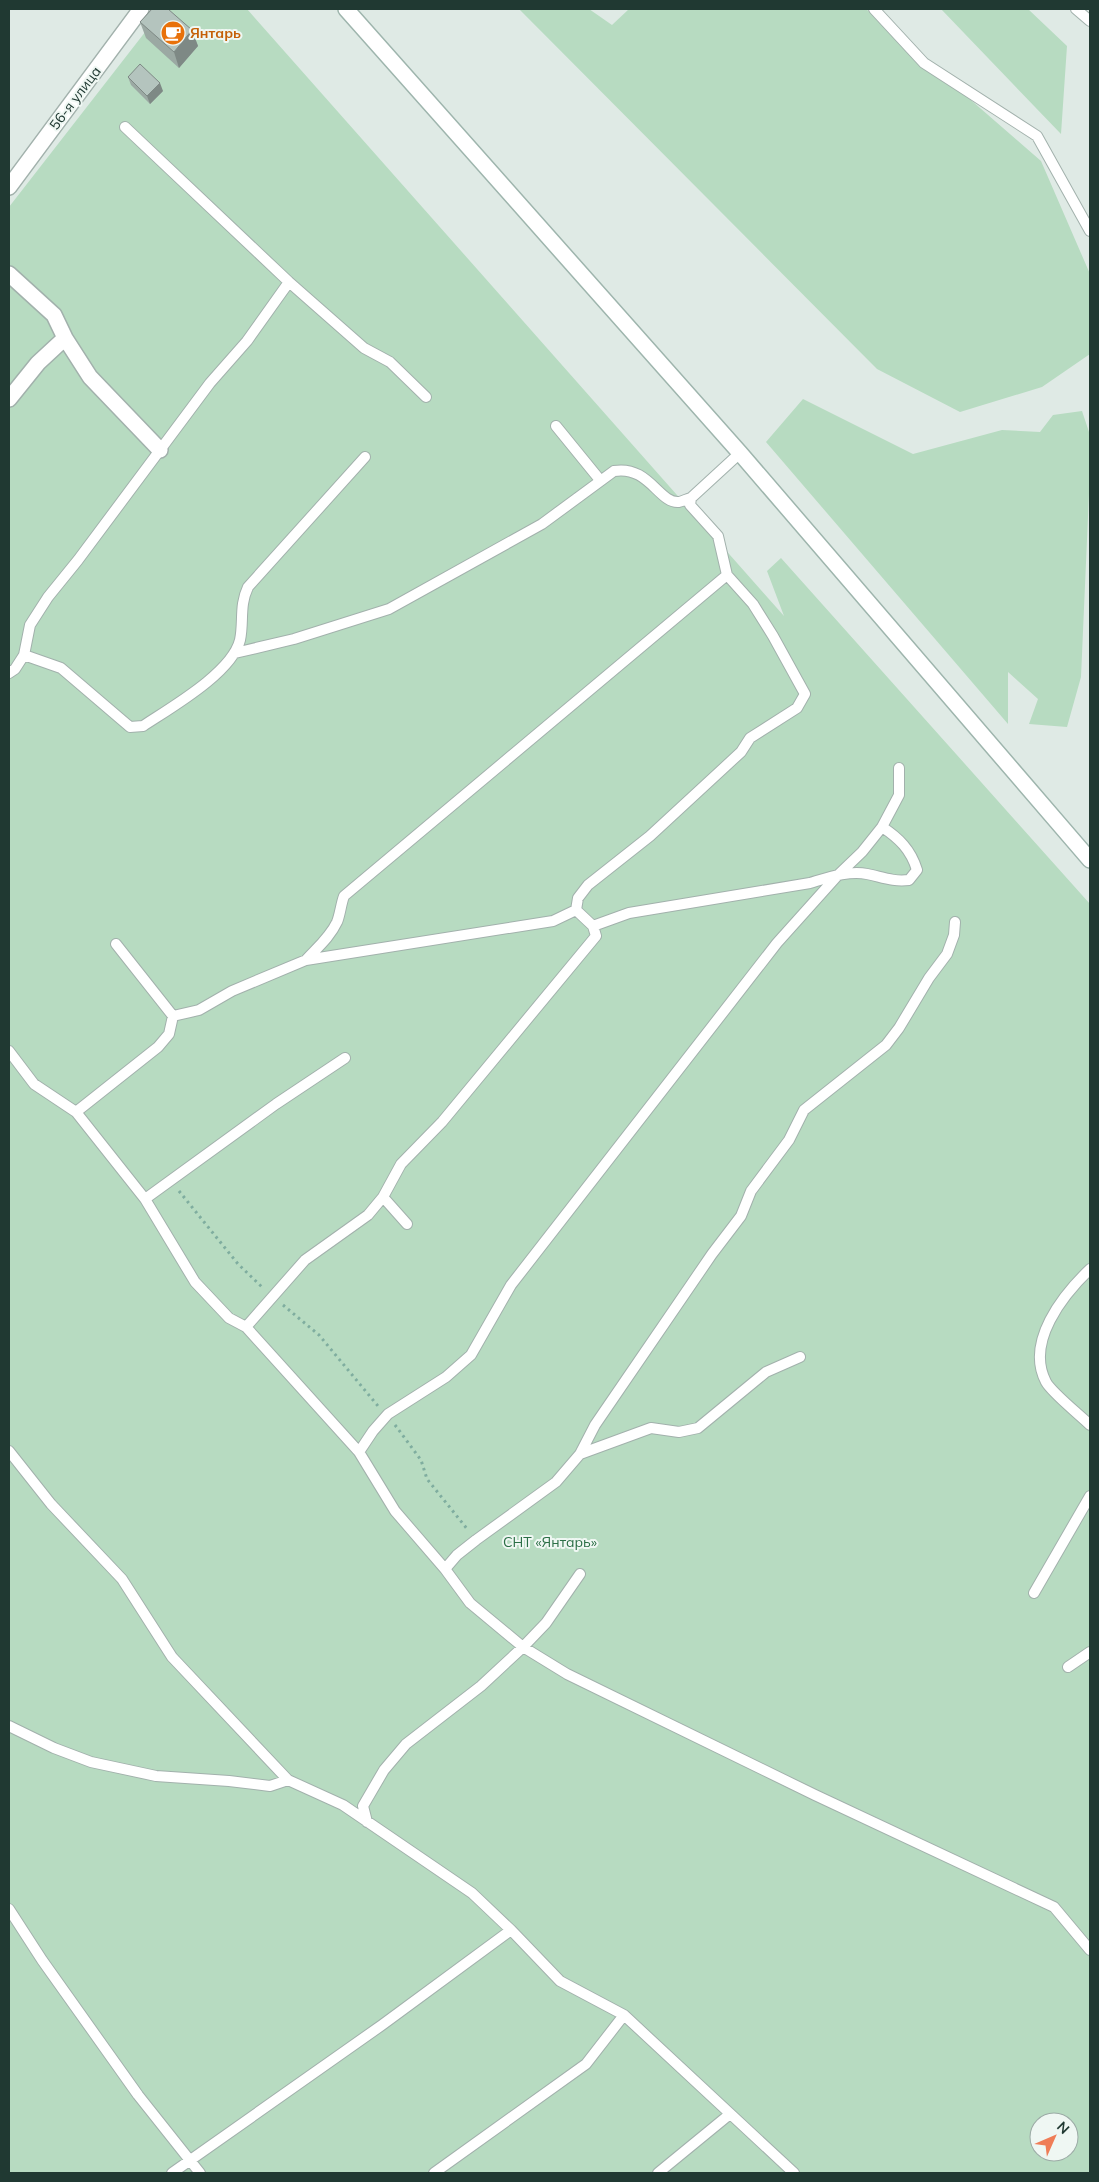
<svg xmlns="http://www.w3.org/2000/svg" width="1099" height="2182" viewBox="0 0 1099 2182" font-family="Mulish,sans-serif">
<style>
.green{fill:#b7dbc1;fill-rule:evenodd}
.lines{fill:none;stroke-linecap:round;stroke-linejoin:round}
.lane-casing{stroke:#a2b1ac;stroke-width:12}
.street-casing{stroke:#a2b1ac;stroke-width:18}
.secondary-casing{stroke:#9eb5ad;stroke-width:18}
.path{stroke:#7fad9f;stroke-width:3;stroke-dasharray:2.5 4;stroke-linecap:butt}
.lane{stroke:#fff;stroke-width:10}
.street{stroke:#fff;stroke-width:15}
.secondary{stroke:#fff;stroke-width:15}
.wall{fill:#9ba9a3}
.shaded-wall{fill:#7e8985}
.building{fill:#b4c4be;stroke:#7e8985}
.labels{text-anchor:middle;stroke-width:4;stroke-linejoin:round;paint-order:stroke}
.food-label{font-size:14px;font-weight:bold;fill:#c56008;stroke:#eff7f3;text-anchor:start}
.street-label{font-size:14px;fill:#203932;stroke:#eff7f3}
.park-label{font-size:14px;fill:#2b6f46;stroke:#eff7f3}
</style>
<rect width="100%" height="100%" fill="#dfeae5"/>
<path class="green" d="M163,9H247L784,616L767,571L781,558L1090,904V2173H9V207ZM1039,2122H1069V2152H1039Z
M519,9H589L612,25L629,9H866L1041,161L1090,274V354L1042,387L960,412L877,369Z
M941,9H1028L1067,46L1061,134Z
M803,399L913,454L1002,430L1040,432L1053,415L1082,411L1090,435V471L1081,677L1067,727L1029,724L1038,699L1008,672V724L766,442Z"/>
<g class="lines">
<defs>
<path id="lane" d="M874,9L924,63L1037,136L1090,231
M1076,9L1090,21
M125,127L289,282L364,348L390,362L426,397
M556,426L600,480
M235,653L294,639L389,609L542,524L614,471C649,465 659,504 679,502C683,501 687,499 691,498
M24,655L61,668L130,727L143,726C170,708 232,673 240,640C244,621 239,606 248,587L365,457
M9,673L15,669L24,655L30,625L48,597L78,560L210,383L247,341L289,282
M593,926L629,913L810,883C827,878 849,870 867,874C882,877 893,882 909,880L917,870C911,850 899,838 882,827
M306,960C317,948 330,937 337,922C340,915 341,904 344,896L727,575
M173,1016L199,1010L232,991L306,960L553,921L576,910
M9,1051L34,1084L76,1112L145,1199L195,1282L229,1318L246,1327L359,1452L395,1511L445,1569L470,1603L523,1647L567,1674L815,1795L1054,1907L1090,1950
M76,1112L158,1047L169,1034L173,1016L116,944
M383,1197L407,1224
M145,1199L276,1104L345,1058
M1090,1269C1063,1295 1025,1342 1046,1382C1052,1393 1080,1415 1090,1425
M246,1327L305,1260L368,1215L383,1197L401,1164L442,1122L596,936L593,926L576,910L578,898L588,885L650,836L741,752L750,738L797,708L805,694L773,636L753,604L727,575L718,536L690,505L691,498L740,453
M9,1451L51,1504L122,1579L172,1657L288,1780
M359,1452L373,1431L388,1414L446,1377L471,1355L511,1285L777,943L838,875L862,852L882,827L899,795V768
M580,1454L651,1428L679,1432L698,1428L766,1372L800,1357
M445,1569L457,1555L476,1540L556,1482L580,1454L595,1425L712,1254L741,1216L751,1191L789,1140L804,1110L886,1045L899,1028L929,978L947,954L954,935L955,922
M1034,1593L1090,1496
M1068,1667L1090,1652
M9,1726L54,1748L91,1762L156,1776L229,1781L270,1786L288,1780L343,1805L472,1893L511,1930L560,1981L624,2015L794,2173
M367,1822L363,1806L384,1770L406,1744L481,1686L523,1647L546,1623L580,1574
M9,1909L42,1960L138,2095L200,2173
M172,2173L382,2025L511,1930
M434,2173L586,2064L624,2015
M658,2173L730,2114"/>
<path id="street" d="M9,187L141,9
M9,274L54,315L65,338L90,377L160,450
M9,399L38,363L65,338"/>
<path id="secondary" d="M346,9L740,453L1090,860"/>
</defs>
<use href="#lane" class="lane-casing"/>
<use href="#street" class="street-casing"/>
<use href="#secondary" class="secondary-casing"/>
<path class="path" d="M179,1191L238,1264L263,1288
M283,1305L319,1335L378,1406
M395,1425L421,1460L427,1479L468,1530"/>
<use href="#lane" class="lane"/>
<use href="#street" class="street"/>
<use href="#secondary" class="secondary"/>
</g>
<path class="wall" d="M140,22L192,30L198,46L179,68L146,38Z
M128,77L163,91L150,104L131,85Z"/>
<path class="shaded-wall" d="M192,30L198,46L179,68L174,52Z
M160,83L163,91L150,104L147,96Z"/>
<path class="building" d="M152,9H168L192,30L174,52L140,22Z
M140,64L160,83L147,96L128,77Z"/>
<defs>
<symbol id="cafe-disc" viewBox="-11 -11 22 22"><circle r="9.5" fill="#e8710a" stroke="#eff7f3"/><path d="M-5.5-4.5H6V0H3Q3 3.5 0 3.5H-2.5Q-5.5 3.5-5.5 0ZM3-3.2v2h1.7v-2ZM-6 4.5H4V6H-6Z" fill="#fff"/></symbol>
</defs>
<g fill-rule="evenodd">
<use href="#cafe-disc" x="159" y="19" width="28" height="28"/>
</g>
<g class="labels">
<g class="food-label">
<text x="190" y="38">Янтарь</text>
</g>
<g class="street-label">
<text transform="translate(75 98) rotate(-53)" y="5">56-я улица</text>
</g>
<g class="park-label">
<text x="550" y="1547">СНТ «Янтарь»</text>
</g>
</g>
<rect width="1099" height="2182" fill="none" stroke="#203932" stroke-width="20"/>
<g transform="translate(1054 2137) rotate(45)"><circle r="24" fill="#eff7f3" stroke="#9caba6"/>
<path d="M0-4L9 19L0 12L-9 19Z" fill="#ef7d57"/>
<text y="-8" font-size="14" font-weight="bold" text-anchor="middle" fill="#203932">N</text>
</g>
</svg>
